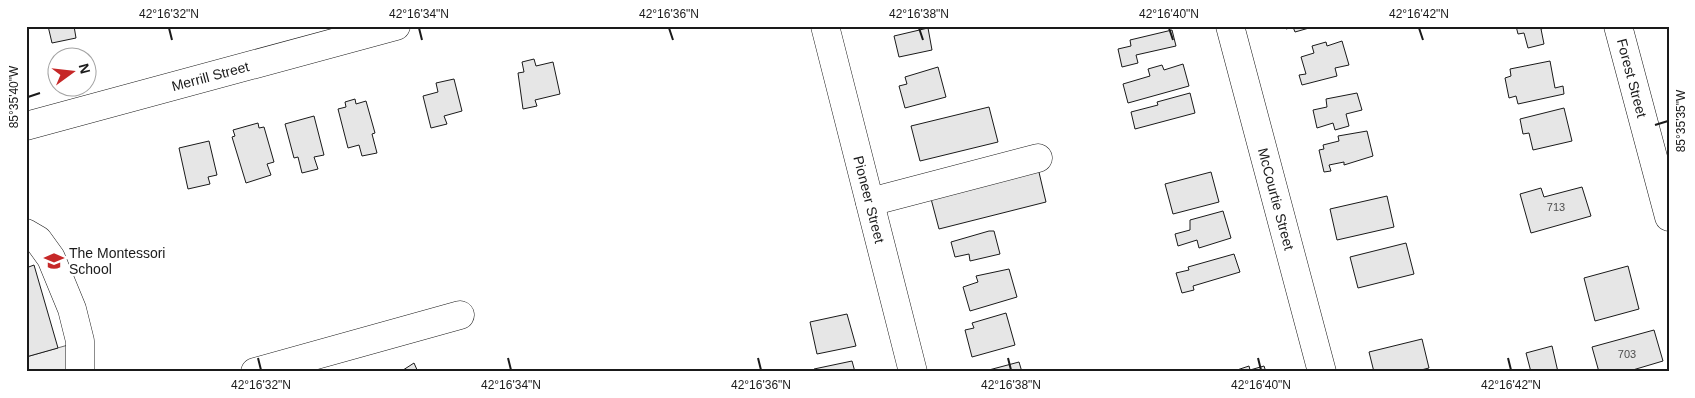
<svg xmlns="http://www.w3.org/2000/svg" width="1695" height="398" viewBox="0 0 1695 398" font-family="Helvetica,sans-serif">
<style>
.parking{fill:#ededed;stroke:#6a6a6a}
.building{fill:#e6e6e6;stroke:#1a1a1a}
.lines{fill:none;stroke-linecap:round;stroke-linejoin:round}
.minor-casing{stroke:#1a1a1a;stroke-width:29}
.minor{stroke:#fff;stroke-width:28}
.ticks{fill:none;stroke:#1a1a1a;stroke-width:2}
.labels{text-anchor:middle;stroke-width:4;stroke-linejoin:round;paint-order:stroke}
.number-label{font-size:11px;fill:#4d4d4d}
.street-label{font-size:14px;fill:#1a1a1a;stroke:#fff}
.poi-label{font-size:14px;fill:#1a1a1a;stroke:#fff;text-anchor:start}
.neatline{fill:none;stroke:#1a1a1a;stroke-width:2}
.ticks-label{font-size:12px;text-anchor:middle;fill:#1a1a1a}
</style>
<rect width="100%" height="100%" fill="#fff"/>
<path class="parking" d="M89,339L93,372H26V357Z"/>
<path class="building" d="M48,26H74L76,38L52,43Z
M1285,26H1316L1295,32L1293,27L1286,29Z
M1516,26H1551L1541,29L1544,44L1528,48L1524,33L1518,34Z
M928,28L932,50L899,57L894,36Z
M1172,30L1176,46L1136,55L1138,63L1122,67L1118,49L1131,46L1130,40Z
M1342,41L1349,65L1335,68L1337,76L1302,85L1299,75L1306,74L1301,57L1314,53L1312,46L1326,42L1327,46Z
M534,59L536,66L553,62L560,94L535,100L537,106L523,109L518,73L524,72L522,62Z
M1550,61L1555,88L1563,86L1564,94L1518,104L1516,96L1509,98L1505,78L1511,76L1510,69Z
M1183,64L1189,86L1128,103L1123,84L1150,76L1148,69L1162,65L1164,70Z
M938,67L946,97L905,108L899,86L907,84L905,77Z
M454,79L462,111L444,116L447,124L431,128L423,96L438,92L436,83Z
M1190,93L1195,113L1135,129L1131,112L1158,105L1157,102Z
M1357,93L1362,110L1346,114L1349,126L1335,130L1333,123L1317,128L1313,110L1327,107L1326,99Z
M355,99L356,104L366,101L375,133L372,134L377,153L362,156L359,145L348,148L338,109L346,107L345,102Z
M989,107L998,142L920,161L911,126Z
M1564,108L1572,141L1533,150L1529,133L1523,134L1520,119Z
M314,116L324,155L314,157L318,169L302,173L298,157L294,158L285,124Z
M258,123L259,128L264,127L274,162L267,164L271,175L246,183L232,137L235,136L233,130Z
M1367,131L1373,156L1344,165V162L1329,165L1331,171L1324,172L1319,150L1324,149L1323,145L1339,141L1338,136Z
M209,141L217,175L208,177L210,184L188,189L179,148Z
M1038,168L1046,202L939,229L930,195Z
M1211,172L1219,202L1173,214L1165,184Z
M1582,187L1591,216L1531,233L1520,194L1541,188L1544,197Z
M1387,196L1394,227L1337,240L1330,209Z
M1223,211L1231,238L1199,248L1197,240L1178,246L1175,234L1190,230V220Z
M989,231H994L1000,254L970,261L969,254L955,257L951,242Z
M1406,243L1414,274L1358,288L1350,257Z
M1234,254L1240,272L1193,286L1194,290L1182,293L1176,273L1189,270L1188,267Z
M34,265L58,348L26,357V268Z
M1628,266L1639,309L1595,321L1584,278Z
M1009,269L1017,297L970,311L963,287L978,282L976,276Z
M1006,313L1015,345L972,357L965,330L974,328L972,323Z
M847,314L856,346L817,354L810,322Z
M1654,330L1663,361L1626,372H1599L1592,347Z
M1422,339L1429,368L1413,372H1374L1369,352Z
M1552,346L1558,372H1531L1526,353Z
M852,361L855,372H815L814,369Z
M1019,362L1022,372H985V371Z
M414,363L418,372H400Z
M1249,366L1250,370L1264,366L1266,372H1231Z"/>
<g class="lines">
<defs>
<g id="minor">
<path id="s1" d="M825,26L913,372"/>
<path id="s2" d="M1230,26L1322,372"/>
<path id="s3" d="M1618,26L1669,217"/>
<path id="s4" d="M26,126L396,26"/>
<path d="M870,202L1038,158"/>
<path d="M26,233L38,240L51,258L72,309L80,341V372"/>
<path d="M255,372L460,315"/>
</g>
</defs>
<use href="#minor" class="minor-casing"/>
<use href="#minor" class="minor"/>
</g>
<path class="ticks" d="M169,28L172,40M419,28L422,40M669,28L673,40M919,28L923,40M1169,28L1173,40M1419,28L1423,40M28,97L40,93M1655,125L1668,121M258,358L261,370M508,358L511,370M758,358L761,370M1008,358L1011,370M1258,358L1261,370M1508,358L1511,370"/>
<defs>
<symbol id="school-bare" viewBox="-9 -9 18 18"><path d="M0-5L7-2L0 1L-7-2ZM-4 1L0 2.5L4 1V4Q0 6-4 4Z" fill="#c62828" stroke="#fff" stroke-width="2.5" paint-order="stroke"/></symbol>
</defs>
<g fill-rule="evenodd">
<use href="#school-bare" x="40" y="247" width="28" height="28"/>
</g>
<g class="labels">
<g class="number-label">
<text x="1556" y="211">713</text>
<text x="1627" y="358">703</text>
</g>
<g class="street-label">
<text dy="5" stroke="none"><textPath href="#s4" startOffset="191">Merrill Street</textPath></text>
<text dy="5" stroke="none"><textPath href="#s3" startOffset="54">Forest Street</textPath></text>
<text dy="5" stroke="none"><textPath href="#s1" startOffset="179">Pioneer Street</textPath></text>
<text dy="5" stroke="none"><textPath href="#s2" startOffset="179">McCourtie Street</textPath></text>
</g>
<g class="poi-label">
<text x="69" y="258">The Montessori<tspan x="69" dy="16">School</tspan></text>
</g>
</g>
<rect width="1695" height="398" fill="none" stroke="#ffffff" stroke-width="55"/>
<g transform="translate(72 72) rotate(75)"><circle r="24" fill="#ffffff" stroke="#a3a3a3"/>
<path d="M0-4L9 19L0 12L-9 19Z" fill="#c62828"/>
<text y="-8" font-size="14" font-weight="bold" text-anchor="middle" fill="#1a1a1a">N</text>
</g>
<rect x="28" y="28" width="1640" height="342" class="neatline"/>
<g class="ticks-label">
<text x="169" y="18">42°16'32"N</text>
<text x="419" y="18">42°16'34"N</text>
<text x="669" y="18">42°16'36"N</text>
<text x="919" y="18">42°16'38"N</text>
<text x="1169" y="18">42°16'40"N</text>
<text x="1419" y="18">42°16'42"N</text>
<text transform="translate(14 97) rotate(-90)" y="4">85°35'40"W</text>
<text transform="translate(1681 121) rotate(-90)" y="4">85°35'35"W</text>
<text x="261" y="389">42°16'32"N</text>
<text x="511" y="389">42°16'34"N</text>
<text x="761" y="389">42°16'36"N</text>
<text x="1011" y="389">42°16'38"N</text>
<text x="1261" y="389">42°16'40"N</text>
<text x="1511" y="389">42°16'42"N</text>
</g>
</svg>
